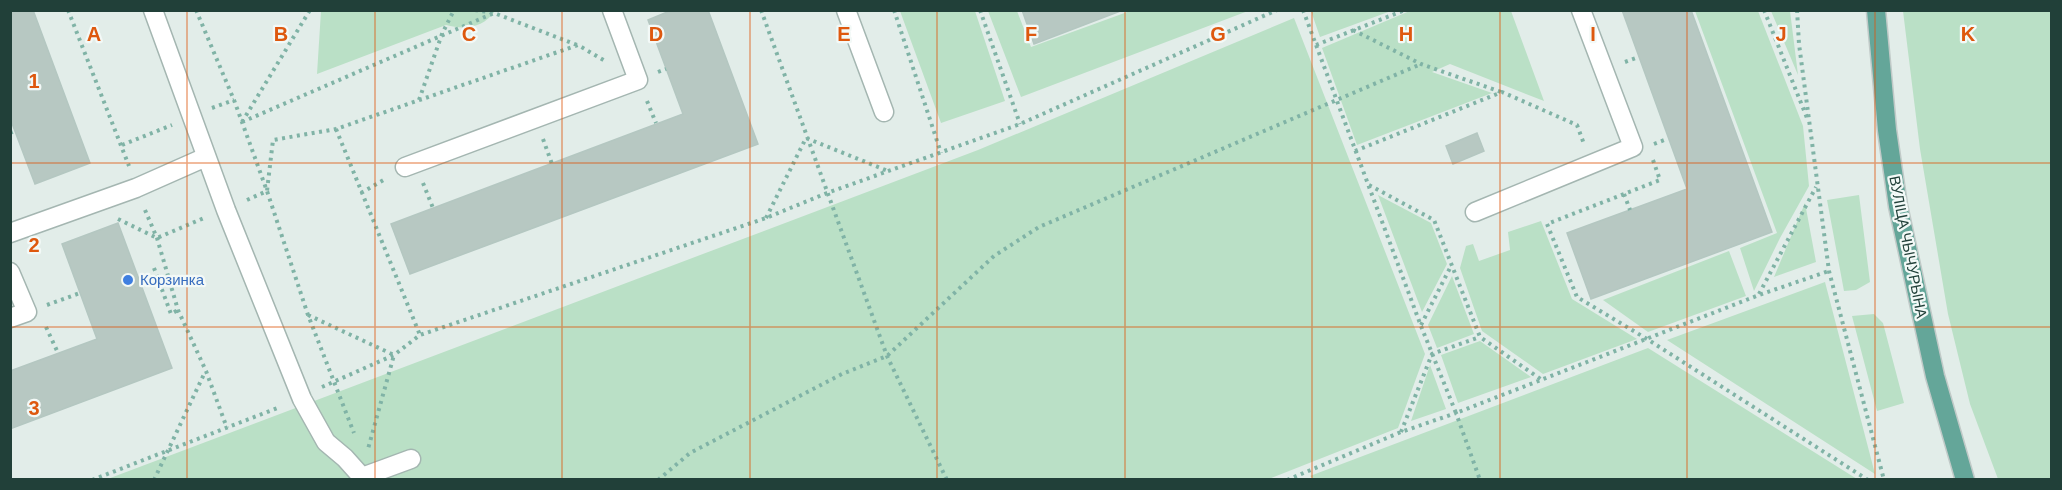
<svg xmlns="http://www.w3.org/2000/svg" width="2062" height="490" viewBox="0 0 2062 490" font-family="Arial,sans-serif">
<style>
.green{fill:#bae0c6}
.building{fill:#b7c8c2;stroke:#b4c7c1;stroke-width:1.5}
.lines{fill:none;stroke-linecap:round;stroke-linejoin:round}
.minor-casing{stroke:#a4b6b1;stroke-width:21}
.major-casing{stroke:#c1cac8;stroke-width:21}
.path{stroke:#80b3a6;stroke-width:4;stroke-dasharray:3 4.5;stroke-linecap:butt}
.minor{stroke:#fff;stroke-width:18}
.major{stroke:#64a699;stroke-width:18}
.grid{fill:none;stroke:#de580e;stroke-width:1.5;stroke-opacity:0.55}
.shop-dot{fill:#3f7fe0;stroke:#f3f9f7;stroke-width:2}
.labels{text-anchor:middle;stroke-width:4.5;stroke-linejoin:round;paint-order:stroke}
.street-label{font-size:15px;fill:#214039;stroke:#f3f9f7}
.shop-label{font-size:15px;fill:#366cbe;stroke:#f3f9f7;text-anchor:start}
.grid-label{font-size:20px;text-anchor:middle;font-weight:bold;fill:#de580e;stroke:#f3f9f7;stroke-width:4.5;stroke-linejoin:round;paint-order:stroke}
</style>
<rect width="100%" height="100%" fill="#e2ede9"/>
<path class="green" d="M1412,10L1511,11L1544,101L1450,64L1432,72L1492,93L1357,145L1322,48Z
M321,11V10L495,11C483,28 465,30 446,25L317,74Z
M900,11H975L1005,101L941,123Z
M988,11H1017L1031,47L1130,11H1248L1021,97Z
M1311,11V10L1391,11L1320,37Z
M1695,11H1758L1803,126L1809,186L1780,238L1754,291L1740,248L1777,233Z
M1771,11H1790L1798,75Z
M1903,11H2051V479H1998L1970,404L1948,314L1920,149Z
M1294,18L1425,354L1398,428L1269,479L105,480L978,150Z
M1378,195L1431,223L1447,264L1422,312Z
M1859,195L1870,282L1856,290L1844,291L1827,200Z
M1805,203L1816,262L1774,277Z
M1541,221L1572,299L1637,339L1543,374L1482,331L1460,268L1466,246L1473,244L1479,261L1510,250L1508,232Z
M1729,251L1746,296L1648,332L1603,300Z
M1452,276L1474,334L1437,348L1428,325Z
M1825,282L1875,474L1667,340Z
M1874,314L1883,323L1904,403L1877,411L1852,316Z
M1480,341L1531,377L1458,403L1441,355Z
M1648,348L1857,479L1315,480L1310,476Z
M1430,365L1446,409L1411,421Z"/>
<path class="building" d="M10,10H33L90,163L35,184L10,118Z
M672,10H708L758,144L410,274L391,224L683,114L648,20Z
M1022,10H1123L1034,44Z
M1622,10H1691L1772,232L1591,299L1567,233L1687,189Z
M1477,133L1484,151L1453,164L1446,146Z
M118,223L172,368L10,429V371L97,339L62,244Z"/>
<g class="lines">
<defs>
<path id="minor" d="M153,10L226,210L302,399L326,442L345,458L362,477L411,459
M846,10L884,112
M405,167L638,80L612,10
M1475,212L1633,147L1581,10
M10,233L136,188L206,157
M10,272L27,312L10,318"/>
<path id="major" d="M1876,10L1887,130L1898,206L1935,376L1965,480"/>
</defs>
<use href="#minor" class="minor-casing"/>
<use href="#major" class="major-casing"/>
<path class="path" d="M68,10L129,166
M196,10L234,100L267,191L308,315L354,433
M475,10L494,13L577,45
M761,10L887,356L947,480
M894,10L941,153
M980,10L1020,124
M1303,10L1421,326L1456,413L1759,295L1829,271
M1764,10L1807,118
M1797,10L1799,44L1829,271L1884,480
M1353,30L1421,64L1501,92
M1316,45L1405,10
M1625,62L1639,57
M658,72L666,69
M419,100L442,34L454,10
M647,101L656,123
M212,108L234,100
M242,122L494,13
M242,122L310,10
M336,129L420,335
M10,133L15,131
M543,139L552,164
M1654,144L1667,139
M122,145L172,125
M1355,151L1502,92L1577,125L1584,144
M1653,160L1660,180L1547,224L1577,297L1647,339L1868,480
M423,183L433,208
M1369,185L1434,220L1480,337L1542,380
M361,193L387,178
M1624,194L1630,210
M247,200L267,191L273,140L336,129L578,45L605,61
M145,210L157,238L178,310L206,371L227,428
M766,218L806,138L888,171
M118,219L157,238L204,218
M154,268L171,314L178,310
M1759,294L1816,187
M47,305L80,293
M308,315L394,355L368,449
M1421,325L1451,266
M46,327L58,353
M322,387L394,355L420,335L766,218L827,193L1020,124L1277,10
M1401,432L1432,354L1480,337
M92,480L280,407
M154,480L205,372
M658,480L690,453L842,374L887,356L994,256L1039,227L1421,64
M1287,480L1401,432L1456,413L1480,480"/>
<use href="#minor" class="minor"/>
<use href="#major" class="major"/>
</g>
<path class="grid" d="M187,10V480M375,10V480M562,10V480M750,10V480M937,10V480M1125,10V480M1312,10V480M1500,10V480M1687,10V480M1875,10V480M10,163H2052M10,327H2052"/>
<circle class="shop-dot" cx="128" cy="280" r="6"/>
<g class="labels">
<g class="street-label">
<text transform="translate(1908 247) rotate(79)" y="5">ВУЛІЦА ЧЫЧУРЫНА</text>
</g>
<g class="shop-label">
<text x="140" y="285">Корзинка</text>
</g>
</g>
<g class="grid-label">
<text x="94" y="41">A</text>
<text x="281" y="41">B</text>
<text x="469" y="41">C</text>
<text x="656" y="41">D</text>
<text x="844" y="41">E</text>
<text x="1031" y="41">F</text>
<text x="1218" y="41">G</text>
<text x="1406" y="41">H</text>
<text x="1593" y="41">I</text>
<text x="1781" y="41">J</text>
<text x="1968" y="41">K</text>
<text x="34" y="88">1</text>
<text x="34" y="252">2</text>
<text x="34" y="415">3</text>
</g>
<rect width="2062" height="490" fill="none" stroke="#214039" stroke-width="24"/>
</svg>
